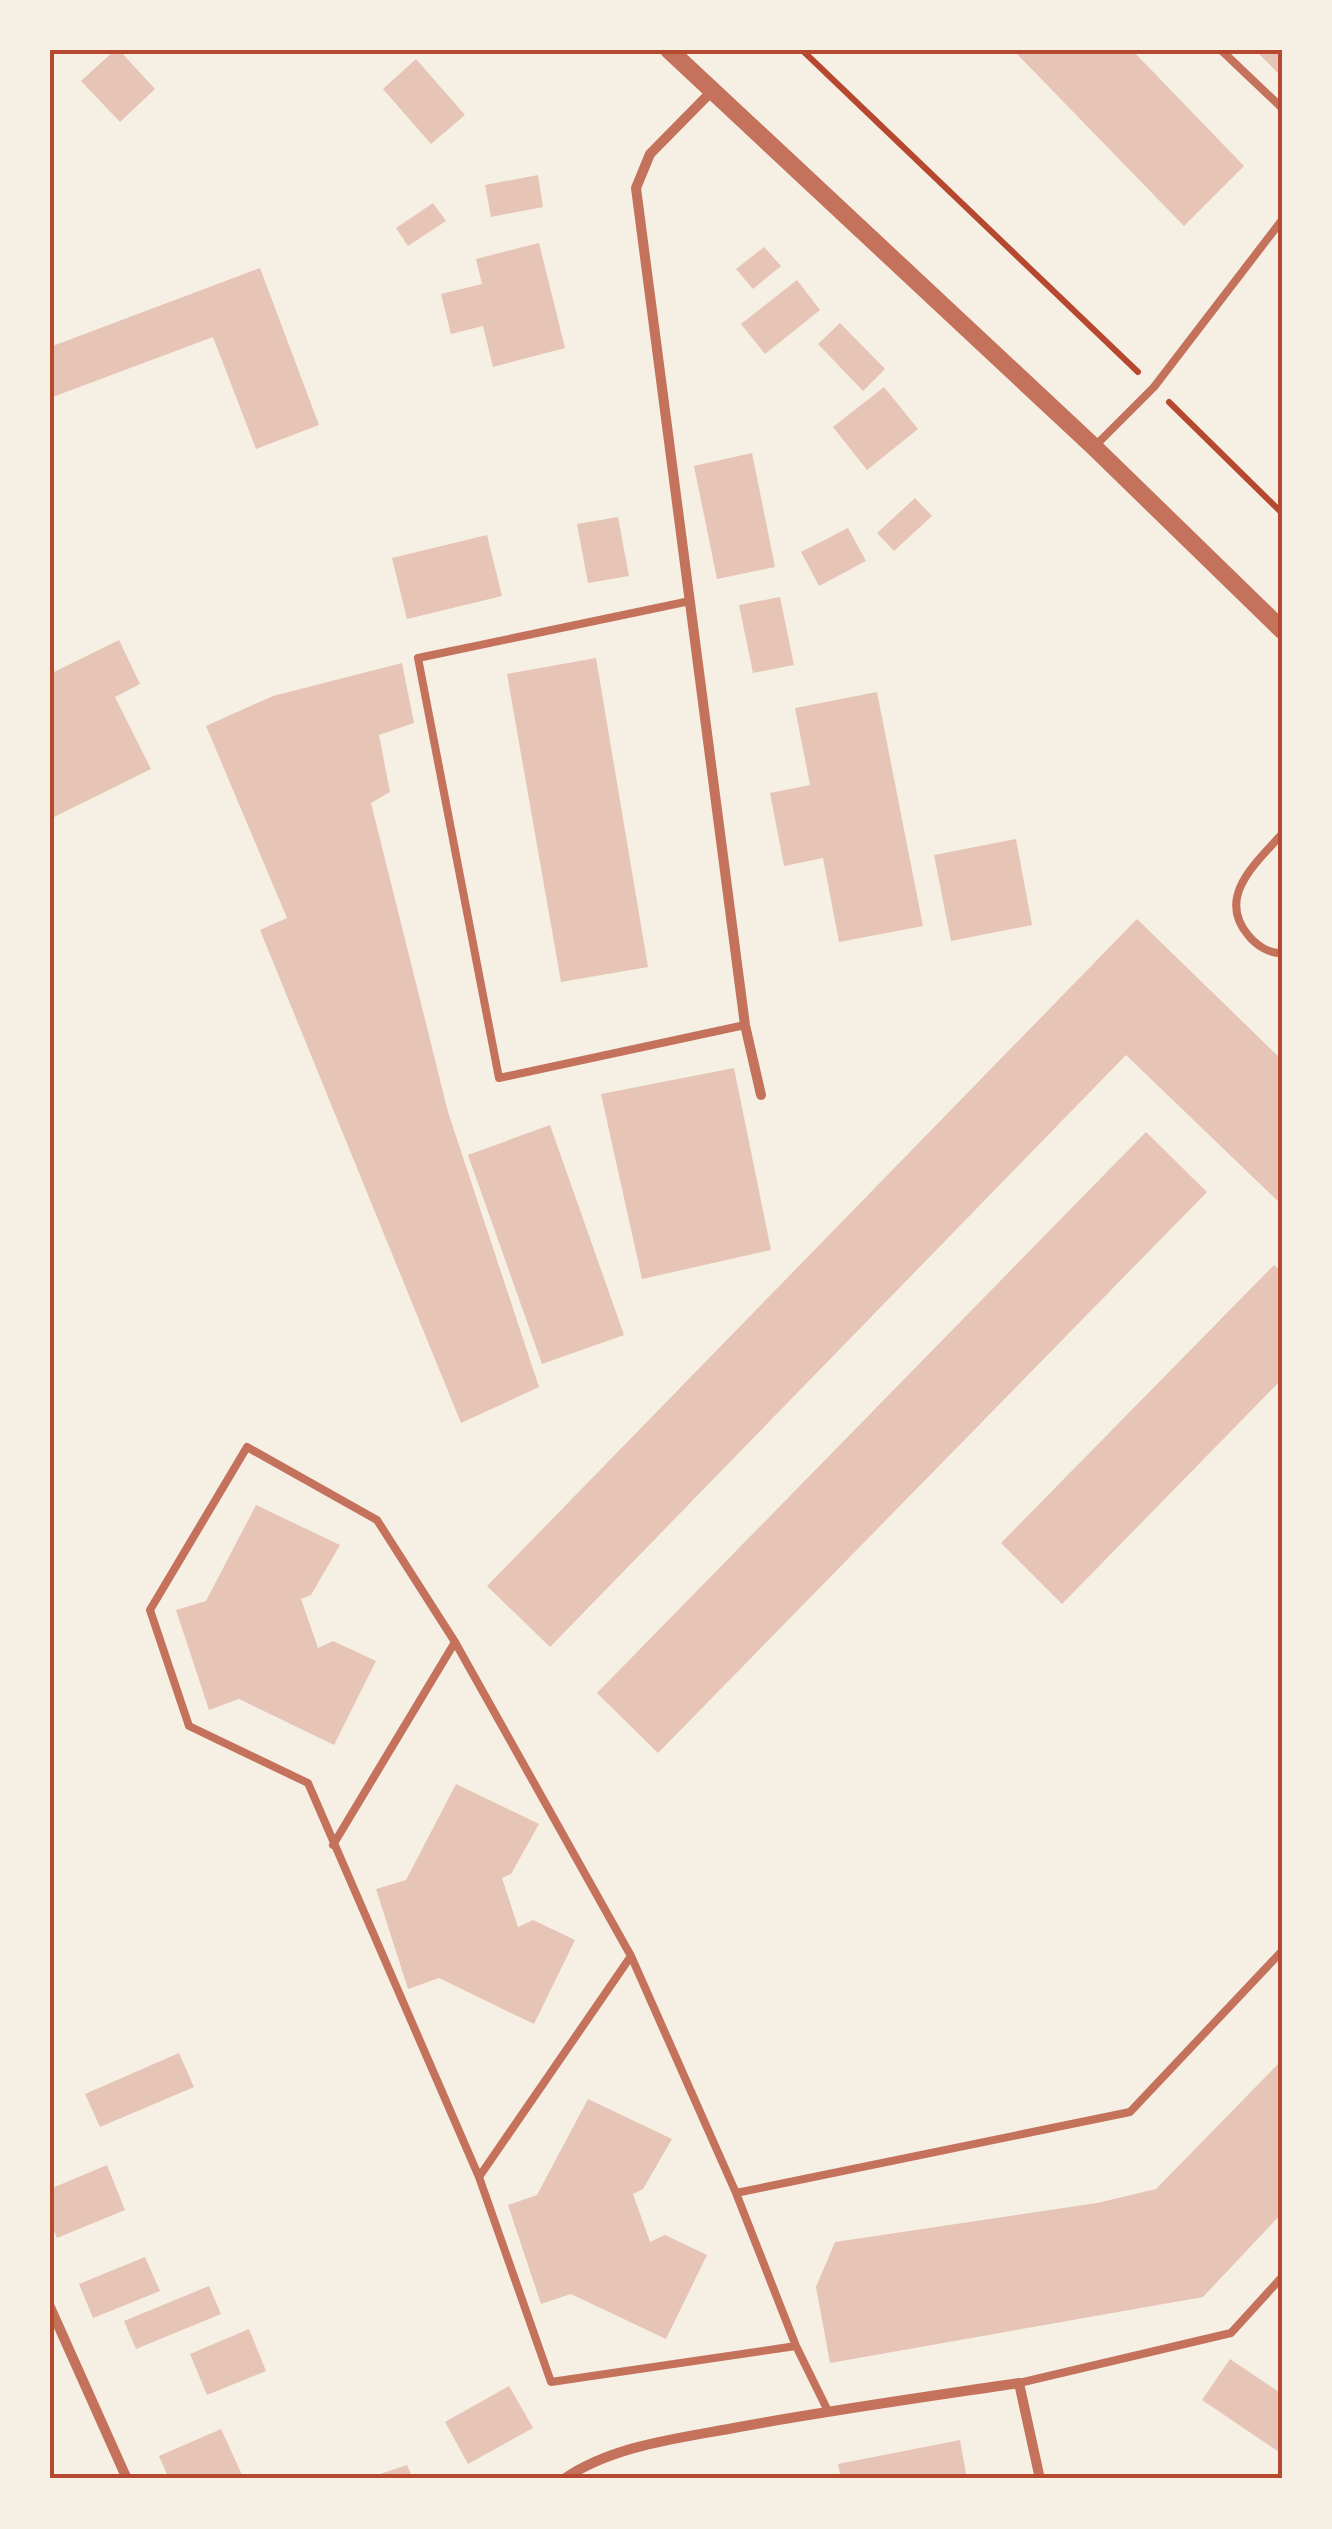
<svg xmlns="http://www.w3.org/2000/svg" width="1332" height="2529" viewBox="0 0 1332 2529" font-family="Inter,sans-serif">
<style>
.building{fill:#e6c5b7}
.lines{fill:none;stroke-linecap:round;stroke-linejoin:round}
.path{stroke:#b5482f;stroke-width:6}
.service{stroke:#c5725c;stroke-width:8}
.minor{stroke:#c5725c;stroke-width:10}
.tertiary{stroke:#c5725c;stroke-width:18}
.neatline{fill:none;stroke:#b5482f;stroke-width:4}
</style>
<rect width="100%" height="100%" fill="#f6efe4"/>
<path class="building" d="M115,50H119L155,89L120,122L81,81Z
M1013,50H1132L1244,166L1184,226Z
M1255,50H1282V77Z
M416,59L465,115L431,144L383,89Z
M538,175L543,207L491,217L485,185Z
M433,203L446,221L408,246L396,228Z
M539,243L565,348L493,367L483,326L451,334L441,294L482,284L476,259Z
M764,247L781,266L753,289L736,269Z
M260,268L319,425L256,449L213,337L50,398V347Z
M797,280L820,310L765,354L741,324Z
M840,323L885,369L863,391L818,344Z
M884,387L918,429L867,470L833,427Z
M752,453L775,567L717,579L694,466Z
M915,498L932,516L894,551L877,533Z
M618,517L629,576L588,583L577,524Z
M848,528L866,561L819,586L801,552Z
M487,535L502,596L407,619L392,558Z
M780,597L794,665L753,673L739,605Z
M119,640L140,684L115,697L151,769L50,819V674Z
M596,658L648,967L561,982L507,674Z
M402,663L414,723L379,735L390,792L371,803L448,1112L539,1387L461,1423L260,930L287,918L206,726L273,696Z
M877,692L923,926L839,942L823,858L784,866L770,793L810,785L795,708Z
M1016,839L1032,925L951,941L934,855Z
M1137,919L1282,1060V1205L1126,1055L550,1647L487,1586Z
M734,1068L771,1250L642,1279L601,1094Z
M550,1125L624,1335L542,1364L468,1155Z
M1146,1132L1207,1192L658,1753L597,1693Z
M1274,1265L1282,1272V1379L1062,1604L1001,1543Z
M256,1505L340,1545L311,1595L301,1599L318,1648L333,1641L376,1661L334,1745L239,1699L209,1710L176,1610L206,1601Z
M456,1784L539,1824L511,1874L502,1878L518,1927L533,1920L575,1940L534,2024L439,1978L408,1989L376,1889L406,1880Z
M179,2053L194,2087L100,2127L85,2094Z
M1282,2060V2213L1203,2297L830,2363L816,2287L835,2242L1097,2203L1156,2189Z
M588,2099L672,2139L643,2189L633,2194L650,2242L665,2235L707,2255L666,2339L571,2294L541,2304L508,2205L537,2195Z
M107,2165L125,2210L57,2238L50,2221V2189Z
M145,2257L160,2291L93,2318L79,2284Z
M209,2286L221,2314L136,2349L124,2321Z
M249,2329L266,2371L207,2395L190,2354Z
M1230,2359L1282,2394V2454L1202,2400Z
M509,2386L533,2428L468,2464L445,2422Z
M221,2429L244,2479H169L159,2456Z
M960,2440L967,2479H841L838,2464Z
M407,2465L413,2479H368V2478Z"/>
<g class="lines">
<path class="path" d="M802,50L1138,372
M1169,402L1282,513"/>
<path class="service" d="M1221,50L1282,108
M1094,447L1154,387L1282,220
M690,601L418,658L499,1078L745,1025
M1282,834C1256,863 1216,897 1248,935C1256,945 1269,954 1282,953
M333,1845L455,1642
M479,2177L631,1956
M736,2193L1130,2112L1282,1951
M796,2346L551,2382L479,2177L308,1783L189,1726L150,1610L247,1447L377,1520L455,1642L631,1956L736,2193L796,2346L828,2411
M1019,2383L1231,2333L1282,2277"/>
<path class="minor" d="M712,91L650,154L636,188L745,1025L761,1095
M50,2307L127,2479
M564,2479C613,2445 681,2438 739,2427C832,2410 925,2397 1019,2383L1040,2479"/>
<path class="tertiary" d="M669,50L1094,447L1282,630"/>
</g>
<rect width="1332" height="2529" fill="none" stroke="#f6efe4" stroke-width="105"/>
<rect x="52" y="52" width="1228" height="2424" class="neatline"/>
</svg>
